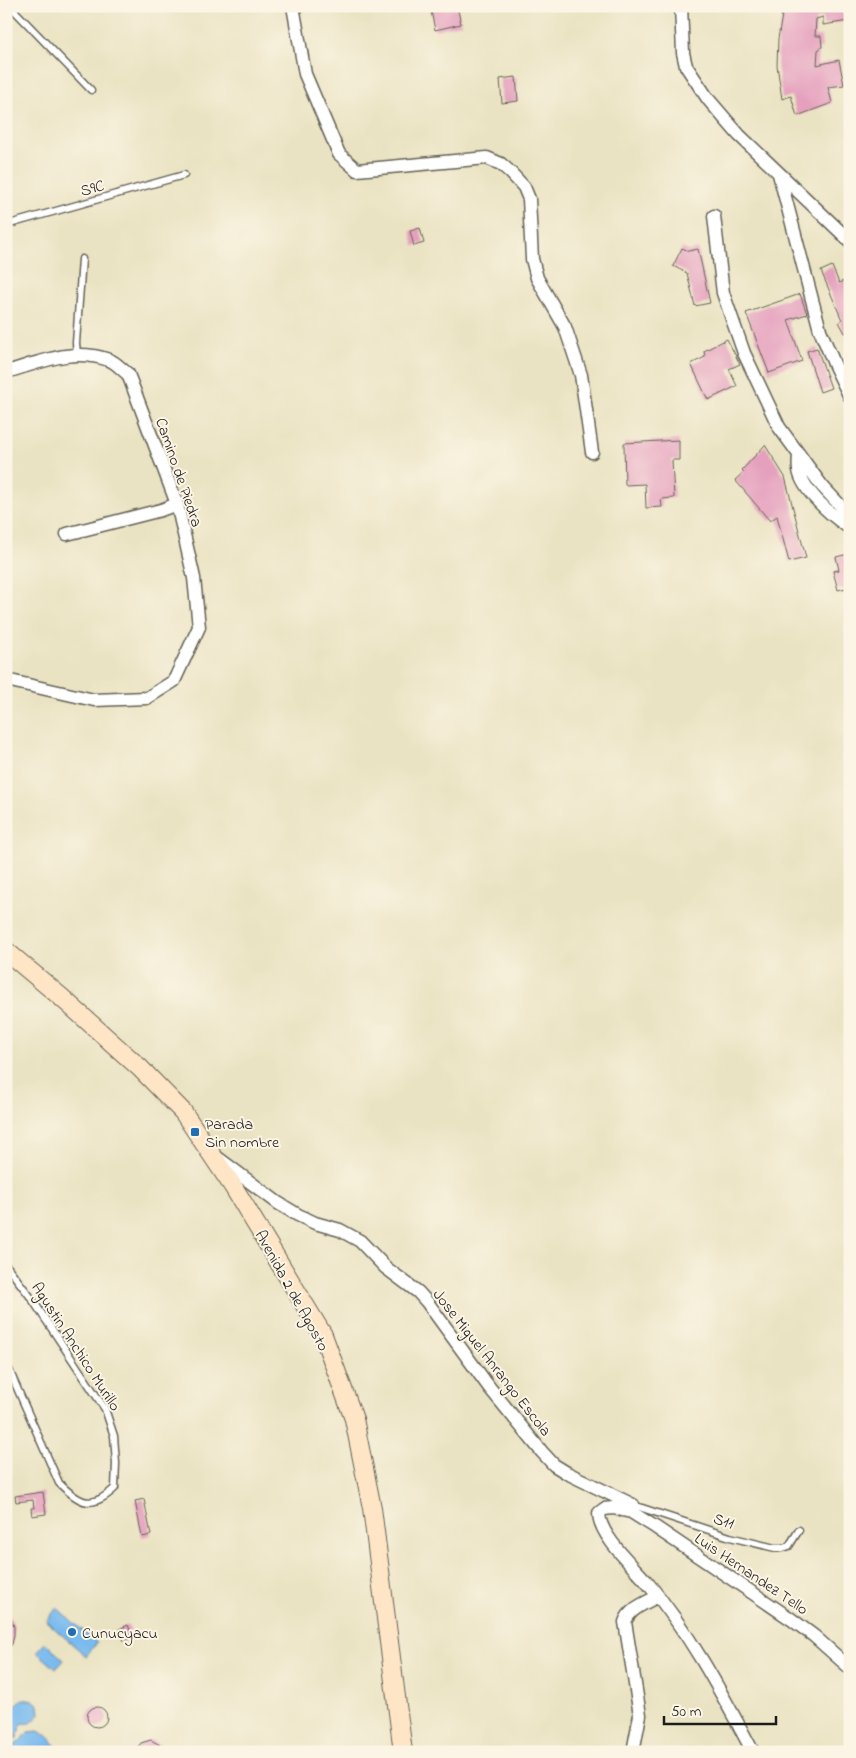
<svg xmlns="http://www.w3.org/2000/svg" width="856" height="1758" viewBox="0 0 856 1758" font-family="'Indie Flower',sans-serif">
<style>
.water{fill:#7abbef;stroke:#4b6c86}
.building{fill:#e5a0be}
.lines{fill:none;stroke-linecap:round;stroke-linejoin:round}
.lane-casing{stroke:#646256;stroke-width:9}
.street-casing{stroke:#646256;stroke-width:15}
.secondary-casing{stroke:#646256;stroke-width:20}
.lane{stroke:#fff;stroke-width:6}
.street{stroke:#fff;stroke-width:12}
.secondary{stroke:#fee5c5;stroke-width:18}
.poi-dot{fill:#1f6fb2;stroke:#fcf5e5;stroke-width:2}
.labels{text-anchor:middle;stroke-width:4;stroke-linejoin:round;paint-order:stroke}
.street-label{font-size:16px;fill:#1c1c1c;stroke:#fcf5e5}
.poi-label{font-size:16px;fill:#1c1c1c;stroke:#fcf5e5;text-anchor:start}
</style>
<rect width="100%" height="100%" fill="#fcf5e5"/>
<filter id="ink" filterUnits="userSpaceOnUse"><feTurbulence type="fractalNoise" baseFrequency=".02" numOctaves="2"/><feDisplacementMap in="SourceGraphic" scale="10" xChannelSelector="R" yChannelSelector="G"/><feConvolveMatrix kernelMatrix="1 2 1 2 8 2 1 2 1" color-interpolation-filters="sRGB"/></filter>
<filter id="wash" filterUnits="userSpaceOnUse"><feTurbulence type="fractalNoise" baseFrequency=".0096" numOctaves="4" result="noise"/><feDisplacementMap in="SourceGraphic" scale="20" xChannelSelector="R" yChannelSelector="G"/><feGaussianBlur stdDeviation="1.12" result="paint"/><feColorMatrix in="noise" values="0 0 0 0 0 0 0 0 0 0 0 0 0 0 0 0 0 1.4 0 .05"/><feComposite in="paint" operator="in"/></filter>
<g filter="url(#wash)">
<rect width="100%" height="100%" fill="#eae3c3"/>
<path class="water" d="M57,1608L97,1643L86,1656L46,1621Z
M45,1643L64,1660L56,1669L37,1652Z
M22,1699L34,1701L39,1705L40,1714C34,1721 30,1725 22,1723L17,1738L6,1741V1717Z
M38,1731L50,1737L59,1752H7L8,1749L18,1743L29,1732Z"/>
<g id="blocks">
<path class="building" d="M430,6H457L461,24L435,30Z
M790,6H817L816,9H846L849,21L823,25V17L816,19L815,36H821L822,47L818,50L817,65L839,60L844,85L828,87L832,103L797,116L791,96L782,99L777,65L778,39L783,9Z
M516,77L518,101L502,103L500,79Z
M420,228L424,243L414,246L410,231Z
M682,248L689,251L698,249L710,303L695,306L687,273L673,266Z
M832,266L839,283L850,278V331L845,333L839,322L842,320L821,271Z
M800,294L807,314L788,320L802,361L769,373L746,313Z
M727,339L740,364L729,369L737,386L708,400L691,364L705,357L704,351Z
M817,348L831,388L820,392L807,351Z
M679,440V460H672L674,498L661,499L662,507L646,508L645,484L625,485L624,443Z
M765,445L785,477L806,558L789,562L777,516L770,521L735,480L744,472L742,470Z
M848,554L850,587L838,590L833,571L839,570L836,557Z
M43,1492L46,1514L32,1516L31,1508H34L33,1500L16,1502L15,1496Z
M144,1499L151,1535L142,1537L135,1501Z
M6,1614L11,1618L14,1627V1635L12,1644L6,1652Z
M128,1625L133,1637L124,1641L119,1629Z
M87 1717a10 10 0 1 1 20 0a10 10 0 1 1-20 0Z
M151,1740L160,1745L164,1752H134L141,1743Z"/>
</g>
</g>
<g filter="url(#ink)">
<use href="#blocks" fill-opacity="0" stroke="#646256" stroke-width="1"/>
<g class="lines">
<defs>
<path id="lane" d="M11,7L91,90
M6,225L184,175
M77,354L76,343L82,259
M6,1265L32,1299L105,1409L114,1436L116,1463L115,1488C92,1510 80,1504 59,1483L6,1363
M633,1505L730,1537L775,1548H783L789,1546L799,1530"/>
<path id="street" d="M293,6L305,74L339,154L357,170L487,158L501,164L510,172L524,187L529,199L532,259L537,278L565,327L581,375L592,452
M681,6L683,53L686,66L708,99L739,135L850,241
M779,174L820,330L835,366L850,397
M714,216L723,293L744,353L779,427L822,486L850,516
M6,372C41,362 73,347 109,360C116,362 122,370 128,374L177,504L194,578L199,627L174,681L147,698L94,700L6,680
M799,454C799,459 798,465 799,470C802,490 831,515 847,526
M67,534L161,510L177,504
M218,1158L278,1203L298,1215L315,1223L340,1230L360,1241L386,1268L418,1292L427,1302L489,1387L542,1452L554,1465L567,1473L633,1505L631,1512
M633,1752L640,1715L625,1622C630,1608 646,1603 658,1596
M753,1752C721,1692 690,1633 646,1581C632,1565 599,1535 599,1513L604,1509L613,1508L631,1512L655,1527L791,1619L814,1636L850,1668"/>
<path id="secondary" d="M6,951L61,997L140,1068L183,1112L234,1188L323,1335L354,1419L372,1508L403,1752"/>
</defs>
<use href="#lane" class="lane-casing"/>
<use href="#street" class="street-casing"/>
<use href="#secondary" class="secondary-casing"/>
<use href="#lane" class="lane"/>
<use href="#street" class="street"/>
<use href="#secondary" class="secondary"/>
</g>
</g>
<g class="poi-dot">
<rect x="190" y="1127" width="10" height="10" rx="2.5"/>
<circle cx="72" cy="1632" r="5"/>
</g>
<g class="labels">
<g class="street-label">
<text transform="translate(92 187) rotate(-15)" y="6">S9C</text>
<text transform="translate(180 472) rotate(71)" y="6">Camino de Piedra</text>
<text transform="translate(293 1290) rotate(61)" y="6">Avenida 2 de Agosto</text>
<text transform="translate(77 1346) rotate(57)" y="6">Agustin Anchico Murillo</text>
<text transform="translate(493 1362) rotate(52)" y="6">Jose Miguel Anrango Escola</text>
<text transform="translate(724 1520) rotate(17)" y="6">S11</text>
<text transform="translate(752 1573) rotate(34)" y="6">Luis Hernandez Tello</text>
</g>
<g class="poi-label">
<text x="205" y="1129">Parada<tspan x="205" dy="18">Sin nombre</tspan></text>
<text x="82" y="1638">Cunucyacu</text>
</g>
</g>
<rect width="856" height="1758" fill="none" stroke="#fcf5e5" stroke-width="25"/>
<path d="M664 1716v8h112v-8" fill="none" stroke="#1c1c1c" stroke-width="2.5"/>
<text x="671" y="1716" font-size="15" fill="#1c1c1c" stroke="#fcf5e5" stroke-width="4" paint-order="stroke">50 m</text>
</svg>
